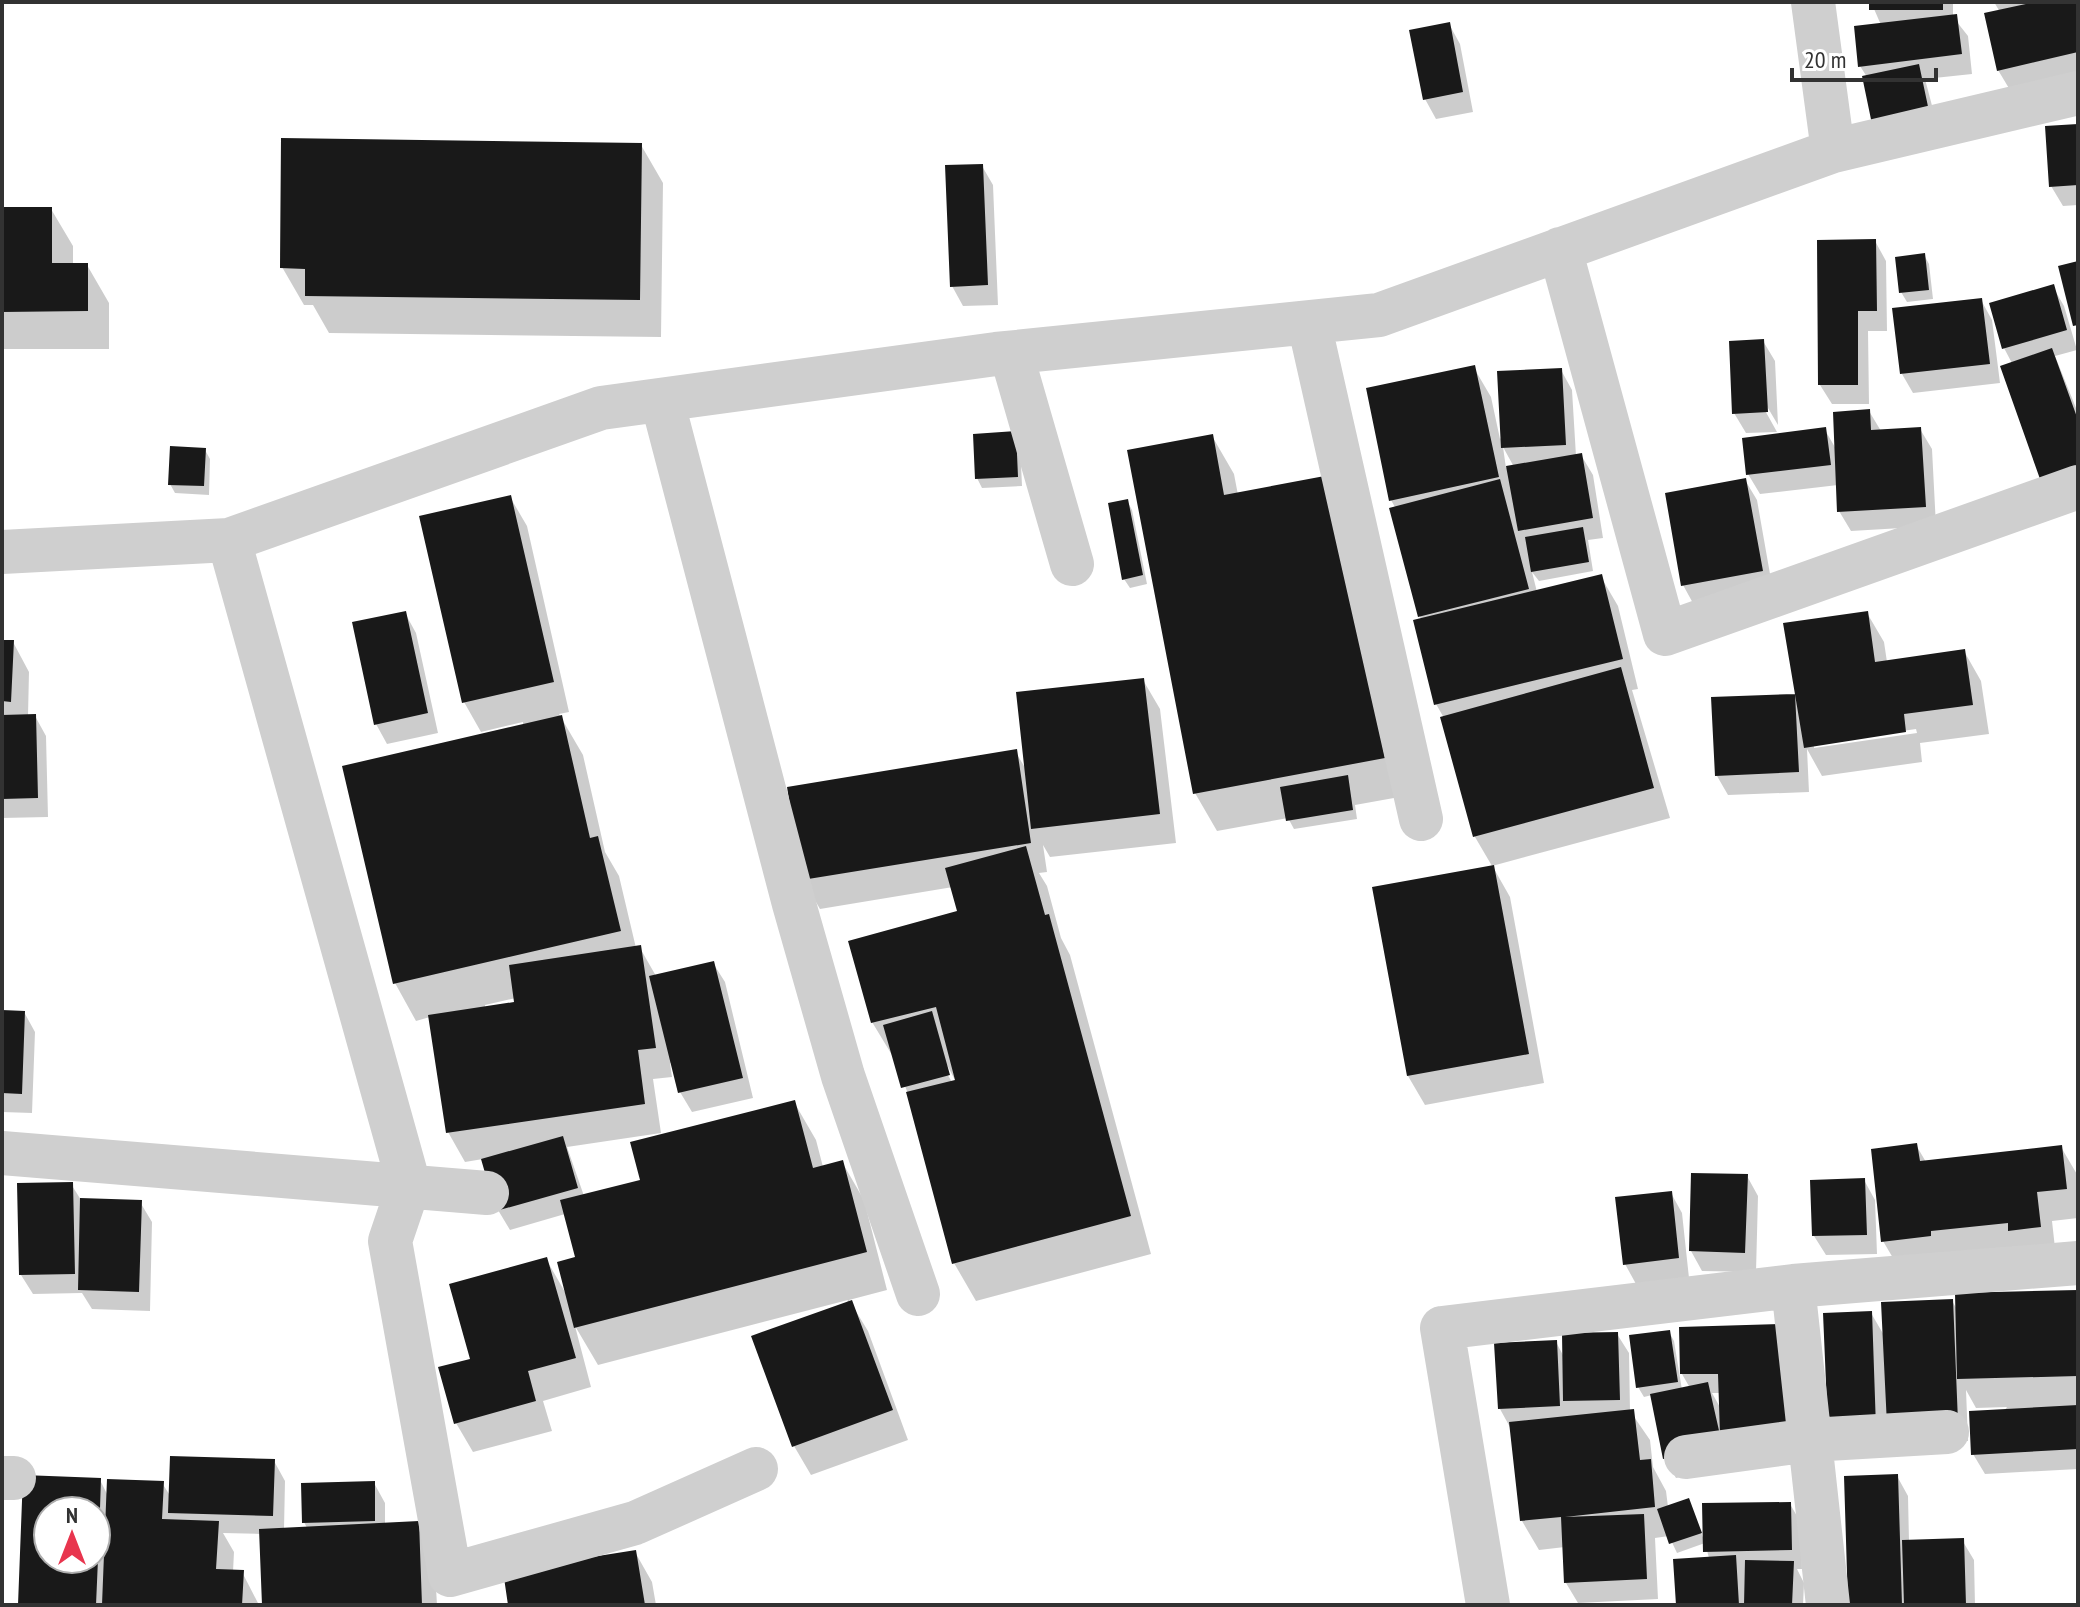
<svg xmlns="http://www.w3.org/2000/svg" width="2080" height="1607" viewBox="0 0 2080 1607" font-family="'PT Sans Narrow',sans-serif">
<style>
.shadow{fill:#0003;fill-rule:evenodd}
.building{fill:#191919}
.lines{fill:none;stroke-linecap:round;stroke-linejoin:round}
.minor{stroke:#cfcfcf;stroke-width:44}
</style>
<rect width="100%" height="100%" fill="#fff"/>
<path class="shadow" d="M1871,2H1953V17L1968,36L1972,74L1925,79L1940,136L1867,77L1860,66L1881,25Z
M1994,2H2078V74L2010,90L1998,70L2000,12Z
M1449,24L1460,44L1473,112L1436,119L1425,99Z
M2078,126V205L2063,206L2051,186Z
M641,145L663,183L661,337L329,333L313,305H304L282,267Z
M982,166L993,185L998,305L963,306L952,286Z
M2,209H51L73,246V265H87L109,303V349H2Z
M1875,241L1886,261L1887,331H1868L1869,404H1832L1820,385Z
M1924,255L1929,264L1933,299L1907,302L1901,292Z
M2053,287L2064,306L2077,350L2055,356L2078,413V489L2004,348Z
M1981,300L1992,320L2000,383L1913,393L1902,374Z
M1763,341L1775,361L1778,425L1765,403L1762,405L1777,432L1746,433L1734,413Z
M1474,368L1491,397L1500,439L1561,370L1572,390L1576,456L1581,455L1593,475L1603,538L1588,540L1593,571L1539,581L1532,572L1537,592L1601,577L1618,606L1638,689L1632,690L1670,818L1492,866L1475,837L1444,718L1436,704L1421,620L1392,510L1396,509L1391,500ZM1503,447L1514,467L1506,468Z
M1869,411L1881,431L1920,429L1932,449L1936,526L1851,531L1839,511L1838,485L1760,494L1748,474L1825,430L1836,449Z
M1212,436L1234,474L1238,495L1350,515L1405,796L1355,805L1357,819L1294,829L1288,818L1217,831L1195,793Z
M1020,442L1022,486L982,488L977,478Z
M205,450L210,459L209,495L175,493L170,484Z
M1745,480L1757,500L1773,591L1694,605L1683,585Z
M510,497L527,526L569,712L559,714L583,755L605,852L619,876L636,948H640L656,976L713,963L725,982L753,1098L692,1112L680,1092L673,1062L670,1063L672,1077L653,1079L661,1133L567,1147L584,1196L642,1181L794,1102L816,1140L823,1167L842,1162L864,1200L887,1290L849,1300L868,1331L908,1440L811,1475L794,1446L848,1300L598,1365L575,1326L591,1387L543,1401L552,1431L473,1452L456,1423L473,1360L546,1259L565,1292L577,1258L565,1214L510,1230L498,1210L483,1159L465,1162L448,1132L430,1017L416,1021L395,983L523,726V722L481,732L464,702ZM516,998L517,1004L485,1008V1005Z
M1127,501L1132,510L1147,584L1130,588L1124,579Z
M405,613L416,633L438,733L387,744L376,724Z
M1867,613L1884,642L1887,662L1964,651L1981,681L1989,734L1920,743L1922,762L1822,776L1807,749L1809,792L1728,795L1717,776L1713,699L1797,695ZM1916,729L1917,733L1814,748V744Z
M2,642H13L29,672L28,716H35L46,736L48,817L2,818Z
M1143,680L1160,709L1176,843L1050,857L1043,845L1047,872L1039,873L1047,886L1061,938L1070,955L1151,1254L976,1301L954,1263L910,1099L895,1060L872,1022L959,913L953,887L820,909L803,880L1015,751L1027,771ZM947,1065L956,1082H952L943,1067Z
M1493,867L1510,897L1544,1083L1425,1105L1408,1076L1374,889Z
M2,1012H24L35,1032L32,1113L2,1112Z
M1916,1145L1926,1162L2061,1147L2078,1176V1218L2052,1221L2056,1257L1900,1270L1883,1241Z
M1747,1176L1758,1196L1756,1272L1702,1271L1691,1251Z
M1864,1180L1875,1200L1877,1254L1826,1255L1814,1236Z
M71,1184L81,1200L140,1202L152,1222L150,1311L92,1309L82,1293L33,1294L21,1275Z
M1671,1193L1682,1213L1689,1278L1636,1284L1625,1264Z
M2078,1292V1469L1985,1474L1973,1454L2007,1407L1976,1408L1966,1390L1968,1441L1841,1449L1871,1313L1885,1337L1952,1301L1958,1311Z
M1783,1326L1732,1466L1676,1478L1665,1458L1652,1395L1644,1397L1638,1387L1669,1332L1674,1341L1682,1390L1690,1388L1682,1374ZM1712,1393H1720L1721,1409Z
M1617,1334L1629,1353L1630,1411L1650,1440L1653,1467L1666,1491L1668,1507L1688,1500L1704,1540L1790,1504L1801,1523L1802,1569H1797L1804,1583L1803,1605H1678L1709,1558L1705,1543L1677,1553L1669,1536L1655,1538L1658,1599L1578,1603L1566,1583L1565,1547L1539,1550L1522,1521L1511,1429L1500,1409L1556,1342L1564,1357Z
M274,1461L285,1481L284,1529L307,1528L304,1522L374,1483L385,1503V1525L417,1523L434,1553L437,1605H264L262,1534L223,1533L234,1552L233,1572H242L259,1605H20L25,1477L100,1480L108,1496L162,1483L171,1497ZM48,1511H96V1559H48Z
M1897,1476L1908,1496L1909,1541L1962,1540L1974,1560L1975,1605H1850Z
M635,1552L652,1582L656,1605H510Z"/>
<path class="building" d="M1869,2H1943V10H1869Z
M2035,2H2078V52L1997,71L1984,13Z
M1957,14L1962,54L1858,67L1854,26Z
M1450,22L1463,92L1423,100L1409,30Z
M1919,64L1930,116L1873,129L1862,76Z
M2078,124V185L2049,187L2045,126Z
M281,138L642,143L640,300L305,296V269L280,268Z
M983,164L988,285L950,287L945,165Z
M2,207H52V263H88V311L2,312Z
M1876,239L1877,311H1858V385H1818L1817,240Z
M1925,253L1929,290L1899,293L1895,257Z
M2078,261V325L2073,326L2058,266Z
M2054,284L2067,330L2002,349L1989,303Z
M1982,298L1990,364L1900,374L1892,308Z
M1764,339L1768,412L1732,414L1729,341Z
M2052,348L2078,420V466L2040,479L2000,366Z
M1475,365L1499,477L1389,501L1366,388Z
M1562,368L1566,445L1501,448L1497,371Z
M1870,409L1871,430L1921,427L1926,507L1837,512L1833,412Z
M1826,427L1831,465L1746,475L1742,438Z
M1016,431L1018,477L975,479L973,434Z
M1213,434L1224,495L1330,475L1385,758L1193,794L1127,450Z
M170,446L206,448L204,486L168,485Z
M1582,453L1593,518L1518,531L1506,466Z
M1746,478L1763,571L1681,586L1665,493Z
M1500,479L1529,589L1418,617L1389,508Z
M511,495L554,682L462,703L419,516Z
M1128,499L1143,575L1122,580L1108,503Z
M1583,527L1589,562L1531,572L1525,537Z
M1602,574L1623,659L1434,705L1413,620Z
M406,611L428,713L374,725L352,622Z
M1868,611L1875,662L1965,649L1973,705L1904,714L1906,732L1804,748L1783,623Z
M2,640H14L11,702L2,701Z
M1621,667L1654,788L1473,837L1440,717Z
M1144,678L1160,814L1031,829L1016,692Z
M1795,694L1799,772L1715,776L1711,697Z
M36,714L38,798L2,799V715Z
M562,715L590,838L598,836L621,931L393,984L342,766Z
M1017,749L1031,843L802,880L787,787Z
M1348,775L1353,810L1286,821L1280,787Z
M1026,846L1045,915L1049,914L1131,1216L952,1264L906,1092L955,1080L936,1007L871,1023L848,941L957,911L945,868Z
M1494,865L1529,1054L1407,1076L1372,887Z
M641,945L656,1048L638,1050L645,1104L446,1133L428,1015L514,1002L509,965Z
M714,961L743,1078L678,1093L649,976Z
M2,1010L25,1011L22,1094L2,1093Z
M932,1011L950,1075L901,1088L883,1025Z
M795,1100L813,1168L843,1160L867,1252L574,1328L557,1262L575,1257L560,1200L640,1180L630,1142Z
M563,1136L578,1188L496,1211L481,1159Z
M1917,1143L1920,1161L2062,1145L2067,1189L2037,1192L2041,1227L2008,1231V1223L1931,1231V1236L1881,1242L1871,1149Z
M1691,1173L1748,1174L1745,1253L1689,1251Z
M1865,1178L1867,1235L1812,1236L1810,1180Z
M73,1182L75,1274L19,1275L17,1183Z
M1672,1191L1679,1258L1623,1265L1615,1197Z
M80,1198L142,1200L139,1292L78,1290Z
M547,1257L576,1358L528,1371L536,1401L454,1424L438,1367L470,1359L449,1284Z
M2078,1290V1376L1957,1379L1955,1293Z
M1953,1299L1958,1422L1887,1425L1881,1302Z
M852,1300L893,1410L792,1447L751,1336Z
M1872,1311L1876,1428L1828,1430L1823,1313Z
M1784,1324L1787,1435L1663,1459L1650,1394L1708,1382L1720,1435L1718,1374H1680L1679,1327Z
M1670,1330L1678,1382L1636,1388L1629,1335Z
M1618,1332L1620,1400L1563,1401L1562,1333Z
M1557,1340L1560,1406L1498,1409L1494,1343Z
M2078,1405V1449L1971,1455L1969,1411Z
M1634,1409L1640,1460L1651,1459L1655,1507L1565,1517L1644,1514L1647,1579L1564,1583L1561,1517L1520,1521L1509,1422Z
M170,1456L275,1459L273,1516L168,1513Z
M1898,1474L1902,1605H1848L1844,1476Z
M23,1475L101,1478L99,1540L96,1511H48V1559H98L96,1605H18Z
M107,1479L164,1481L162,1519L219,1521L216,1569L244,1570L242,1605H102Z
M375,1481V1521L302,1523L301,1483Z
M1689,1498L1702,1533L1669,1544L1657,1509Z
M1791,1502L1792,1550L1703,1552L1702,1503Z
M419,1521L422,1605H262L259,1529Z
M1964,1538L1966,1605H1904L1902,1540Z
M636,1550L645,1605H508L503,1571Z
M1736,1555L1739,1605H1676L1673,1559Z
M1745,1560L1794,1561L1792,1605H1744Z"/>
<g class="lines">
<path class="minor" d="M1833,151L2078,93
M1560,249L1665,634L2078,487
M1309,323L1421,819
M1011,353L1072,564
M662,400L794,904L843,1076L918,1294
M229,540L409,1185L390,1241L450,1575L635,1523L756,1469
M2,552L229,540L601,408L996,354L1379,315L1833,151L1813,2
M2,1153L487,1193
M1793,1286L1828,1605
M1686,1457L1810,1440L1947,1432
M2,1478H14
M1488,1605L1442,1328L1793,1286L2078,1263"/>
</g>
<rect width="2080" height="1607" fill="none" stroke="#323232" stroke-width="8"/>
<g transform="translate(72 1535)"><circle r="38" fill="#ffffff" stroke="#adadad" stroke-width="2"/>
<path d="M0-6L14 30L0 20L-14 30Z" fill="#e8354e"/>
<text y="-12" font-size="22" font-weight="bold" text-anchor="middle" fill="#323232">N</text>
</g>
<path d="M1792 68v12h144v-12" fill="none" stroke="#323232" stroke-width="4"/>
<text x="1804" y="68" font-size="24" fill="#323232" stroke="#ffffff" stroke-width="6" paint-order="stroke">20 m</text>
</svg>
